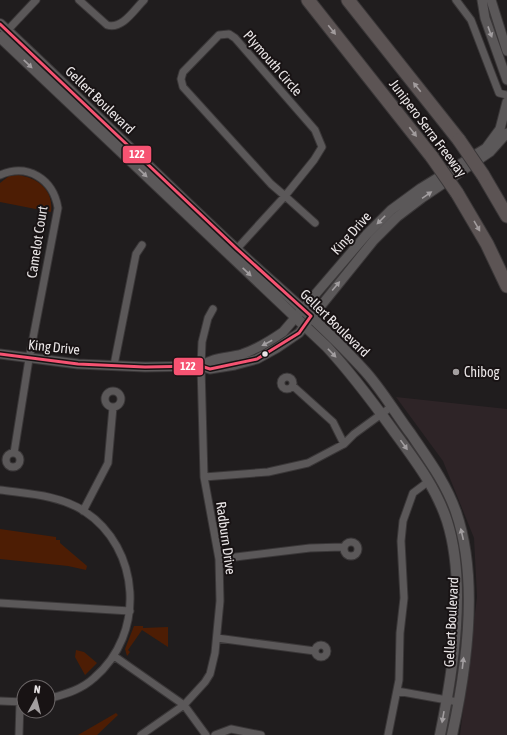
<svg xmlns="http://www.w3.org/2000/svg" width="507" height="735" viewBox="0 0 507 735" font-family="'Asap Condensed',sans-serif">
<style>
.built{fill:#2e2427}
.green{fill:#4d1d04}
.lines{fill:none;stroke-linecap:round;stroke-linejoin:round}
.minor-casing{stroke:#3a3738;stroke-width:9}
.tertiary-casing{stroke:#3a3738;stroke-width:11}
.secondary-casing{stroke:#3a3738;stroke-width:12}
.motorway-casing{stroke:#3a3738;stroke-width:15}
.minor{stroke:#5b5859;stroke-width:7}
.tertiary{stroke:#5b5859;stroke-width:9}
.secondary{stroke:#5b5859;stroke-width:10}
.motorway{stroke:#5c5454;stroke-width:13}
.motorway-bridge-casing{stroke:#3a3738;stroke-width:15;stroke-linecap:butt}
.motorway-bridge{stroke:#5c5454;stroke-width:13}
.bus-1-casing{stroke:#181314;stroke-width:6}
.bus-1{stroke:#f65372;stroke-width:3}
.oneway{fill:#a29c9d}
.oneway2{fill:#a29ea0}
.bus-dot{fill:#e9e5e6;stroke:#181314;stroke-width:1.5}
.poi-dot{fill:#a39fa0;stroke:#181314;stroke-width:1.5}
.labels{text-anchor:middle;stroke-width:4;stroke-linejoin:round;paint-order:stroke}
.street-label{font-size:14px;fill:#e9e5e6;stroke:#181314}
.poi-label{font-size:14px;fill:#e9e5e6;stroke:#181314;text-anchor:start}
.line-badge{stroke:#181314;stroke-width:1.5}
.badge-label{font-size:11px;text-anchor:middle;font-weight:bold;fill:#fff}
</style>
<rect width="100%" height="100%" fill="#201d1e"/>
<path class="built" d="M396,397L507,409V735H460L477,597L474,538L443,461Z"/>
<path class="green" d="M18,175C38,178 54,190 51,212L0,202V183L9,176Z
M0,529L56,537V540H60V543L87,566L86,570L68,566L0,559Z
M134,626H143V628L168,627V647L142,630L128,650L130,652L127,656L125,649Z
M76,650L84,652L97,663L85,675L75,657Z
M116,713L118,715L97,735H78Z"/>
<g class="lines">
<defs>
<path id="minor" d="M79,0L107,25C122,30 134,10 144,0
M456,0L471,20L499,93L507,95
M5,33L36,0
M229,34L235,38L315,130L322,147L314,160L285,196L271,184L183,87L181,79L183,72L219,35Z
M0,175C28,163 53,179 58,208L29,359L14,453
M234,252L285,196L315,223
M114,365L136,254L142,245
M281 383a6 6 0 1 1 12 0a6 6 0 1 1-12 0Z
M293,386L333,422L344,444
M105 399a8 8 0 1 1 16 0a8 8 0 1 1-16 0Z
M6 460a7 7 0 1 1 14 0a7 7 0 1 1-14 0Z
M204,477L268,472L308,463L344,444L354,434L391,407
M0,490C29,494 59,495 84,511C141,548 146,634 94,678C81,690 65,694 48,699
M83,511L108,463L113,407
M344 549a7 7 0 1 1 14 0a7 7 0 1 1-14 0Z
M219,559L310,548L343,547
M0,603L130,611
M217,638L315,651
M315 651a6 6 0 1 1 12 0a6 6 0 1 1-12 0Z
M114,656L184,705L206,735
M397,691L458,702
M0,701L24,702
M19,735L20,702
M141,735L184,705L205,682L210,674L215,653L220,601L219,559L204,477L201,366L202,342L208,318L213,309
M215,735L231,729L261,735
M388,735L399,680L400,633L404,598L401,541L403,521L413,493L429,481"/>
<path id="tertiary" d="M482,0L485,18L507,80
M491,0L507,51
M0,354L78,364L145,367L201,366L210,369L235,365L257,359L277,348L299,333L374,240L397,217L422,198L490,152L507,133
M201,366C213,357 228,358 242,354C257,349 270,341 283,332L367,234L391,210L421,188L486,148L500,129L507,102"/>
<path id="secondary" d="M0,24C79,98 156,174 235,248C278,288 323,325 363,369C381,388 395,413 411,434C428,459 446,483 456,512C479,579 467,667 452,735
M0,37L327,347C351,373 372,401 393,430C414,459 436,487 447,521C467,584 453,672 440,735"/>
<path id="motorway" d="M308,0L432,157
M348,0L459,140
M483,175L507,216
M457,193L487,244L507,286"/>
</defs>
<use href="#minor" class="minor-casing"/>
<use href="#tertiary" class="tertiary-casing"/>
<use href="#secondary" class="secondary-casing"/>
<use href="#motorway" class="motorway-casing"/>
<use href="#minor" class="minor"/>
<use href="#tertiary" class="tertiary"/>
<use href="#secondary" class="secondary"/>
<use href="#motorway" class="motorway"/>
<defs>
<path id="motorway-bridge" d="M459,140L483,175
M432,157L457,193"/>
</defs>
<use href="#motorway-bridge" class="motorway-bridge-casing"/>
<use href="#motorway-bridge" class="motorway-bridge"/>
<defs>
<path id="bus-1" d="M0,24L237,249L311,316L299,333L257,359L210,369L201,366L145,367L78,364L0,354"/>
</defs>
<use href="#bus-1" class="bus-1-casing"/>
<use href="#bus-1" class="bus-1"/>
</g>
<defs><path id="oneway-solid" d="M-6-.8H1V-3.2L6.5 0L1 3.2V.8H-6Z"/></defs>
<g class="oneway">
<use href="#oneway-solid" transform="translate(332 30) rotate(51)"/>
<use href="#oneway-solid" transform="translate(417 87) rotate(-129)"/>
<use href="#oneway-solid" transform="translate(413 132) rotate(52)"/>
<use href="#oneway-solid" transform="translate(477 226) rotate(60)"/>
</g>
<g class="oneway2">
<use href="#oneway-solid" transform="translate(490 32) rotate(70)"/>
<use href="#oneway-solid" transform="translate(28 64) rotate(44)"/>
<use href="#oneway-solid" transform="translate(143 173) rotate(44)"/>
<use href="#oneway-solid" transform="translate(427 195) rotate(-34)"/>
<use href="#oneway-solid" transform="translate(381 220) rotate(135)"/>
<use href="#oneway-solid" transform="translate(247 272) rotate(43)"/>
<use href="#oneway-solid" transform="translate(336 286) rotate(-50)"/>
<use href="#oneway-solid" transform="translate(267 343) rotate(152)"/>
<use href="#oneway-solid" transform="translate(332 353) rotate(46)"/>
<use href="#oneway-solid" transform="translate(404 445) rotate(54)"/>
<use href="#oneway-solid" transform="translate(462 534) rotate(-103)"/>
<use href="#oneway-solid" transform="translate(463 663) rotate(-83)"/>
<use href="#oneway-solid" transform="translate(443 717) rotate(100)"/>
</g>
<circle class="bus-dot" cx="265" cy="354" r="3.5"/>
<circle class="poi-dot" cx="456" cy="372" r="4"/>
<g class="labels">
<g class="street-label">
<text transform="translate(273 63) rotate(49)" y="5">Plymouth Circle</text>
<text transform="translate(100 100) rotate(44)" y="5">Gellert Boulevard</text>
<text transform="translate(428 128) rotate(53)" y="5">Junipero Serra Freeway</text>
<text transform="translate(351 233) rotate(-48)" y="5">King Drive</text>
<text transform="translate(37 242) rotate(-81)" y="5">Camelot Court</text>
<text transform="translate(335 323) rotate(44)" y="5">Gellert Boulevard</text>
<text transform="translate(54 347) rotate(6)" y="5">King Drive</text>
<text transform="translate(226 538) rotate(82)" y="5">Radburn Drive</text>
<text transform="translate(451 622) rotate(-87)" y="5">Gellert Boulevard</text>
</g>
<g class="poi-label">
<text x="464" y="377">Chibog</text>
</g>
</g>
<g class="line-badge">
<rect x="122" y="145" width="30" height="19" rx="4" fill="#f65372"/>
<rect x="173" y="357" width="31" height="19" rx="4" fill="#f65372"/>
</g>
<g class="badge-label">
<text x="137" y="158">122</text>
<text x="188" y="370">122</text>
</g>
<g transform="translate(36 699) rotate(7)"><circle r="19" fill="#181314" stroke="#6c6768"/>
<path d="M0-3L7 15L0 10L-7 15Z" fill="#a39fa0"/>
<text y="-6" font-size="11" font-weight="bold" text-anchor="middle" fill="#e9e5e6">N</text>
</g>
</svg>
